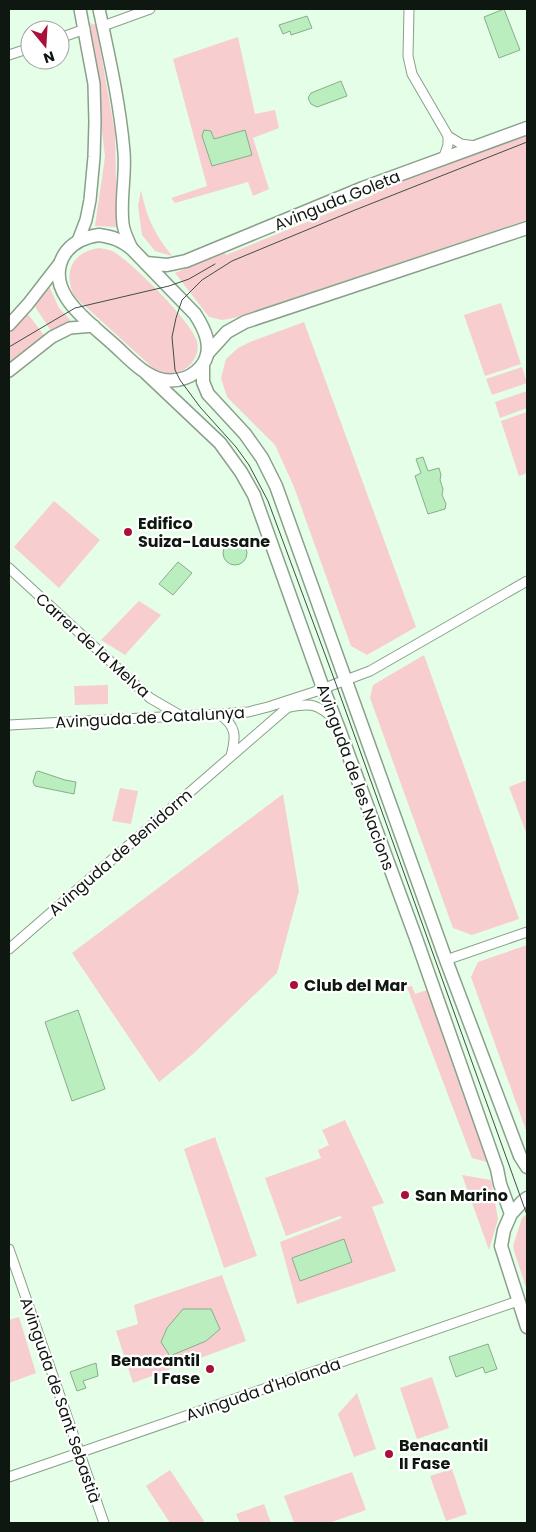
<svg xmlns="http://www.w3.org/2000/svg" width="536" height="1532" viewBox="0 0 536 1532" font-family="Poppins,sans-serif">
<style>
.green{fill:#f8cdcf}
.water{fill:#bbeebf;stroke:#87ae8a}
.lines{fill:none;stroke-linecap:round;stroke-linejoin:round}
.minor-casing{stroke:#89a08a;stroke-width:11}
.tertiary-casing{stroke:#89a08a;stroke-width:14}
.secondary-casing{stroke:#89a08a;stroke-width:15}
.minor{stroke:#fff;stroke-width:9}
.tertiary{stroke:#fff;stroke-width:11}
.secondary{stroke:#fff;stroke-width:12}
.tram{stroke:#424f44;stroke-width:1}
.poi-dot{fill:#a9113a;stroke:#fff;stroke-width:2}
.labels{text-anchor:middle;stroke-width:4.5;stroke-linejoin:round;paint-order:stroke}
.street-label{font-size:16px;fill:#0f1810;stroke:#fff}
.poi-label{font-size:16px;font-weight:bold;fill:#0f1810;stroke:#fff;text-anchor:start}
</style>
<rect width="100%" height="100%" fill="#e5fee7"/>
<path class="green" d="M90,23L96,25L115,133L117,227L95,226L105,157Z
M238,37L255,114L275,110L279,128L253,138L269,189L253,196L248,182L175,203L171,198L207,186L173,59Z
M527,131V220L234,318L222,320L209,317L175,273L224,252L226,255L373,195L372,191Z
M141,190C147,219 154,232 172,256L155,251L142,235L138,206Z
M99,248C106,249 112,250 117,254C136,267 190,320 197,341C200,353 193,365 183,370C173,375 162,373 153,368L74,296C63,272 72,252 99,248Z
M48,288H50L59,308L73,323L59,327L51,331L34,305Z
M501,303L521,364L485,376L464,315Z
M27,313L44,335L9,365V331Z
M304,322L416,627L367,655L351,646L294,487L275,445L227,397L221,378L226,359L238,348L250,342Z
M522,367L527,383L492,395L486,379Z
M527,391V408L500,418L495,402Z
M527,412V473L519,476L501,421Z
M54,501L100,540L59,588L14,547Z
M139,601L161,615L125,655L101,640Z
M424,655L519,919L472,935L453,928L370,698L373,685Z
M108,685V704L75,705L74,686Z
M527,780V835L509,787Z
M120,788L138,791L131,824L112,821Z
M283,794L299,891L277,973L193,1054L159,1082L72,953Z
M527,945V1133L471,977L478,962Z
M412,986L415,994L427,990L487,1162L472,1158L407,987Z
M345,1120L384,1203L372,1207L396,1271L297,1304L280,1242L342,1218L340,1216L286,1236L265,1178L321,1158L318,1150L329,1145L322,1130Z
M215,1137L257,1256L224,1268L184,1149Z
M462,1175L491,1180L498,1219L489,1250Z
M527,1214V1290L515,1254L513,1246L522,1218Z
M222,1275L246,1341L133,1383L116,1331L138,1324L134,1305Z
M19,1317L36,1373L9,1383V1320Z
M432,1377L449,1428L417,1439L400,1388Z
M357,1393L376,1449L354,1457L338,1414Z
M452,1469L467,1514L446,1521L430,1476Z
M170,1470L204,1521L201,1523H170L146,1486Z
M352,1472L366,1510L329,1523H294L284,1496Z
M264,1504L271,1523H240L236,1514Z"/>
<path class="water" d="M504,9L520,50L499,58L484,17Z
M307,16L312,28L291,35L290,31L283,34L279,25Z
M341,81L347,96L317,107L311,104L308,98L311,93Z
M204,130L211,131L214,139L245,130L252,155L212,166L202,136Z
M423,457L428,471L439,468L441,475L440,480L443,489L442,495L446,504L445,509L428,514L415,476L421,473L416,459Z
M223 553a12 12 0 1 1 24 0a12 12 0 1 1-24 0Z
M178,562L192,573L173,595L159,584Z
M38,771L65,780L76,782L74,794L35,786L33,782L36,772Z
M78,1010L105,1089L72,1101L45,1022Z
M344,1239L352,1262L300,1281L292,1258Z
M183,1309H211L220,1329L206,1341L170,1356L161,1342L167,1328Z
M488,1344L497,1369L485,1373L483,1367L456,1377L449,1357Z
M96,1363L98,1376L83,1381L86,1388L77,1391L70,1372Z"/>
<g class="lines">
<defs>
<path id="minor" d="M409,9L408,56L412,74L448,136V145L443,159
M103,26L150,9
M60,38L85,29
M9,55L30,48
M448,136L461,144L475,146
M9,568L150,698L181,716
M290,707C311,703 317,704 333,718
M219,714C237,726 236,737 231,756
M9,725L219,714L248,712L268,707L314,692L370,671L527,581
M9,949L288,707L297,702
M446,960L527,932
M9,1249L104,1523
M9,1477L518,1301"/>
<path id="tertiary" d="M99,9C109,56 120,104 124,152C126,176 120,200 123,224C124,233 129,241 132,249
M78,241L86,220L90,200L94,157L95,122L94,84L80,9
M9,325L28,304L59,264
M9,371L52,337L70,328L94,326"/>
<path id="secondary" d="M99,235C113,237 121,240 132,249L195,314C204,328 214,347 203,364C194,377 179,382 164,380C143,376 127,356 112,343C88,321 43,291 64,255C72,242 84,237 99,235Z
M146,263L167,265L186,261L363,188L527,128
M207,354L227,332L245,322L527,228
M203,365V382L208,394L245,434L262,458L276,486L446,960L520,1156L527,1167
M146,373L220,443L241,472L254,495L323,688L339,729L417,941L497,1169L500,1184L511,1214
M527,1198L522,1202L511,1214L504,1230L501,1246L527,1327"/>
</defs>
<use href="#minor" class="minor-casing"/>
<use href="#tertiary" class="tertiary-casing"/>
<use href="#secondary" class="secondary-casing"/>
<use href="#minor" class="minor"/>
<use href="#tertiary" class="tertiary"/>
<use href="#secondary" class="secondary"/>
<path class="tram" d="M527,142L355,210L232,261L202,280L182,300L176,318L172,337L175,370L180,380L200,407L236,447L249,465L268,501L336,684L527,1215
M9,347L75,308L169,286L189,279L215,264"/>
</g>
<g class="poi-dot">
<circle cx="128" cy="532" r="5"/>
<circle cx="294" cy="985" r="5"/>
<circle cx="405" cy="1195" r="5"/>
<circle cx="210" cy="1369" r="5"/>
<circle cx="389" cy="1454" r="5"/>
</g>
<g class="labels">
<g class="street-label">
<text transform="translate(337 200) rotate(-22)" y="6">Avinguda Goleta</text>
<text transform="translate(93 645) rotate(42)" y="6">Carrer de la Melva</text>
<text transform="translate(150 717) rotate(-3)" y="6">Avinguda de Catalunya</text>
<text transform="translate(356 777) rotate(70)" y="6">Avinguda de les Nacions</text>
<text transform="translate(120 852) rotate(-41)" y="6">Avinguda de Benidorm</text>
<text transform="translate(263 1389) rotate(-19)" y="6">Avinguda d'Holanda</text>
<text transform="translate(61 1400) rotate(71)" y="6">Avinguda de Sant Sebastià</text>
</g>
<g class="poi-label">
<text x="138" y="529">Edifico<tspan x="138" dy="18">Suiza-Laussane</tspan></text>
<text x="304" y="991">Club del Mar</text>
<text x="415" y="1201">San Marino</text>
<text x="200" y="1366" text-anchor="end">Benacantil<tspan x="200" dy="18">I Fase</tspan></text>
<text x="399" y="1451">Benacantil<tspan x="399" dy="18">II Fase</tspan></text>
</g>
</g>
<rect width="536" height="1532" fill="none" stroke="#0f1810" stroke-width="20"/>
<g transform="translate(45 45) rotate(162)"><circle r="24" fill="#ffffff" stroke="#9fa39f"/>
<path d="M0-4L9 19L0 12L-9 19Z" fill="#a9113a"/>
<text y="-8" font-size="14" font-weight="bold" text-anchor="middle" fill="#0f1810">N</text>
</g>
</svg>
